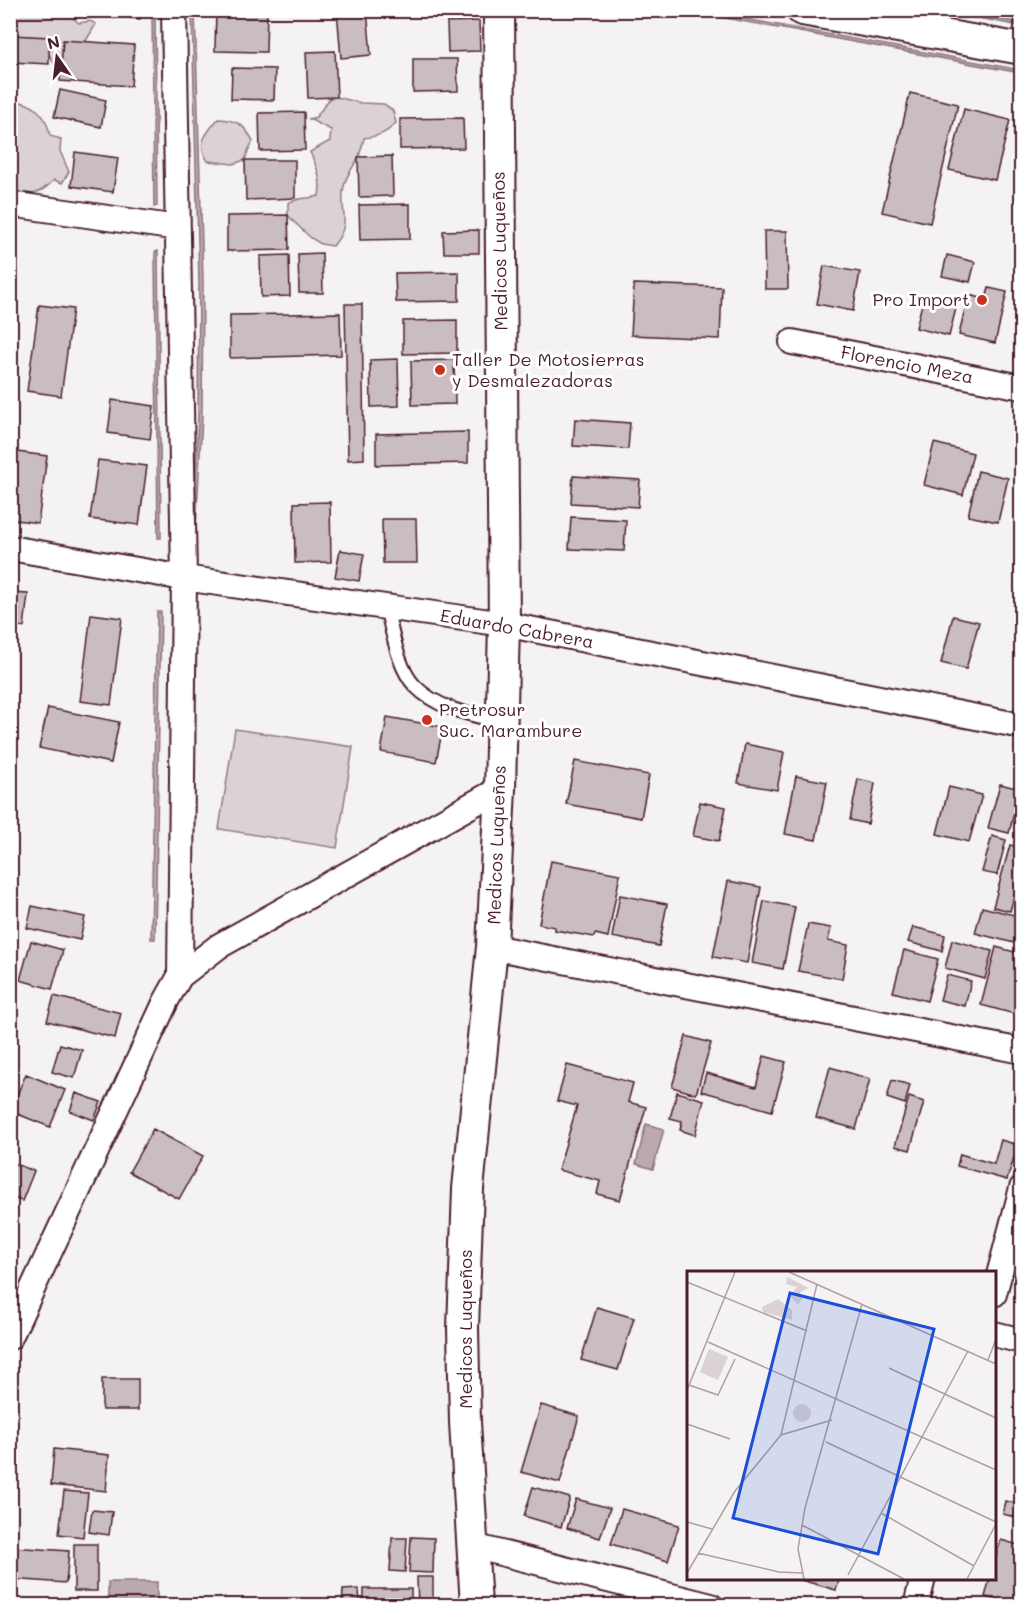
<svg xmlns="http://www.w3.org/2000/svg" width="1032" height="1616" viewBox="0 0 1032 1616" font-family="Mali,sans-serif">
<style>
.green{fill:#dbd2d5;stroke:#927880;stroke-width:1.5}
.water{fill:#baa9ae;stroke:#8d727a;stroke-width:1.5}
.building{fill:#cabdc1;stroke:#4a1f2b;stroke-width:1.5}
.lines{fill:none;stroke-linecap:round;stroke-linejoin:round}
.service-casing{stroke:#4a1f2b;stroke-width:16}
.minor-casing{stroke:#4a1f2b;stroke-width:28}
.tertiary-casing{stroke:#4a1f2b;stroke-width:34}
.service{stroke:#fff;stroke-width:12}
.minor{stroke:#fff;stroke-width:24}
.tertiary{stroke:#fff;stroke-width:30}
.poi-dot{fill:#c8321e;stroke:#fff;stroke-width:2}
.labels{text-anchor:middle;stroke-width:6;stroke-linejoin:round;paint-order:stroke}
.street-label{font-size:18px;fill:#4a1f2b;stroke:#fff}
.poi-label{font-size:18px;fill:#4a1f2b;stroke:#fff;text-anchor:start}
.inset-road{fill:none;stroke:#b09ea2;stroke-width:1.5}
.view{fill:#1d4ed8;fill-opacity:0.15;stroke:#1d4ed8;stroke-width:3}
.inset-edge{fill:none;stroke:#4a1f2b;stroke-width:3}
</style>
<rect width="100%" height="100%" fill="#f4f2f2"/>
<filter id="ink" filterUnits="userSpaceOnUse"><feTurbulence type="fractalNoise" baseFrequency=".0167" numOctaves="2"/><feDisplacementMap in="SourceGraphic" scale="12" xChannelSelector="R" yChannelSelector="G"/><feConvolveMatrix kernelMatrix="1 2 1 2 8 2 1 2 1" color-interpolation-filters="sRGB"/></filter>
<g filter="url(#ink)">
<path class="green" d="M15,11H66L69,15L79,23L90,21L96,24L84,44L66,68L54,63C43,40 28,49 12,35L10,17Z
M337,97L361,103L384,104L393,111L396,123C386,134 378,136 364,138C363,144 361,150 359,156C354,167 346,175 344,186C338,211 354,221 333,246L321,244L311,238L293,221L288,215V203C298,197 309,199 319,196C322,179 317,167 310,152L330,141L331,130L309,119L316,117L330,98Z
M10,101C33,101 47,114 50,136L61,139L60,151L69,172L62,183L54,180C41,194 28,198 11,192Z
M218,119C237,120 244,124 253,141L248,151L245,160L233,164L208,161C196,143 205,135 218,119Z
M235,729L353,747L337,848L219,829Z"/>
<path class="water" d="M152,11H155L157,206L154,207Z
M192,11H195L203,280L202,416L195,549H193L198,416L199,282Z
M687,11H702L1021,70V73Z
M942,11H953L1021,23V26Z
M158,251L161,538H158L155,252Z
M157,612H161L155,939H151Z
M646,1124L664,1129L653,1169L636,1164Z
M108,1582H157V1605H108Z"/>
<path class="building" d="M72,10H141L140,19L71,13Z
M216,10H267L266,52L215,51Z
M337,10H367L371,55L341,58Z
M479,21L480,51L448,52L447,22Z
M12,35L49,37V64L11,62Z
M63,40L134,45L131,86L60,81Z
M335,51L337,97L308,98L306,52Z
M413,59H457L458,91L413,92Z
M232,68L275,69L274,100L231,99Z
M60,90L106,100L101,127L54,117Z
M910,93L958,104L930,223L882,212Z
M964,109L1010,120L995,180L949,170Z
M304,112L305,150L260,151L259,113Z
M463,118L464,148L400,149V119Z
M75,152L118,158L113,192L71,186Z
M392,156L393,196L359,197L358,157Z
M245,160H295V198L246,200Z
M1020,182H1022V203L1015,202Z
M410,204V239L360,240L359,205Z
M288,215L289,250L227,251V216Z
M479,230V253H444L443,231Z
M764,231H787L788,289H765Z
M322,253L323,293H299L298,254Z
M289,255L290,296L261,297L260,256Z
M947,255L975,262L970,282L942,276Z
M824,266L860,272L853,311L817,304Z
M459,272V301L396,302L395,273Z
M634,284L722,287L720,339L631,335Z
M989,288L1007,292L995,343L959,335L968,295L986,299Z
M924,296L957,304L949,336L916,328Z
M345,304H362L364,459L348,460Z
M39,305L73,309L61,396L27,391Z
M340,313L341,355L230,358V315Z
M457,320V353L403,354V321Z
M398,359L399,406L371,407L370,360Z
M454,360L455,404L412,405L411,361Z
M112,400L154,406L150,439L108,433Z
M575,419L630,423L628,449L573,446Z
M468,432V463L376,465V434Z
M934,443L973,453L963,495L924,485Z
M10,451L47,456L38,523L10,519Z
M98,460L147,466L139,525L90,519Z
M978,471L1008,478L998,522L968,516Z
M573,476L640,480L638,507L571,503Z
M330,502L331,562L295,563L294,503Z
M571,517L626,520L624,551L569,549Z
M382,519H416L417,563H383Z
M340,550L364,554L359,581L335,577Z
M10,593L28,594L24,627L10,625Z
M91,614L122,618L111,705L80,701Z
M953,616L979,622L966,669L941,663Z
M48,708L119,722L111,763L39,748Z
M387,717L443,727L436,762L381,752Z
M745,744L784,752L777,790L738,783Z
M575,761L649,775L641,818L566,804Z
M796,776L827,782L816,840L785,834Z
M858,779L875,783L868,824L850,820Z
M1000,784L1020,789L1009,833L988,828Z
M949,787L982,795L969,842L937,834Z
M700,802L726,807L719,841L693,836Z
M992,836L1006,840L997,875L982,872Z
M1010,845L1022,848V866L1010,911L993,907Z
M551,861L620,874L608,937L595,934L594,937L555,930V927L539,924Z
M728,881L761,887L747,963L713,957Z
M620,895L667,904L659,946L612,937Z
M764,901L795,907L783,969L752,963Z
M32,906L85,917L80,940L27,928Z
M982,907L1022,917V945L975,933Z
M808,924L831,928L828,941L848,945L842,979L798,971Z
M913,927L945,935L942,951L908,942Z
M952,940L992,951L985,979L945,968Z
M31,941L63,950L52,989L20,980Z
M996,947L1022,954V1016L981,1005Z
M904,950L938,959L927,1001L893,992Z
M947,975L971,981L965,1006L940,1000Z
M54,996L121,1013L115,1038L47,1021Z
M686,1036L711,1043L696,1094L672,1087Z
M60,1044L82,1050L74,1078L52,1072Z
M764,1056L786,1062L772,1111L701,1091L706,1073L756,1087Z
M567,1065L633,1083L628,1102L646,1107L620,1200L597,1194L600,1181L558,1170L577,1106L557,1101Z
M830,1067L870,1079L856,1129L816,1118Z
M26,1074L65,1090L50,1127L10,1111Z
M892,1080L910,1085L905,1104L887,1098Z
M677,1092L704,1100L695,1135L680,1130L682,1121L670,1118Z
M76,1093L101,1102L94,1120L70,1111Z
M909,1097L924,1102L910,1150L895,1146Z
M153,1129L203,1156L179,1199L129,1172Z
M1001,1140L1018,1145L1007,1180L957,1166L960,1154L994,1164Z
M10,1162L34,1171L22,1201L10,1197Z
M597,1307L634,1318L618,1370L581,1360Z
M102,1379H138V1410H102Z
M541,1405L579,1416L560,1483L521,1472Z
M54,1449L109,1455L106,1491L51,1485Z
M533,1487L570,1498L561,1527L524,1516Z
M64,1491L88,1493L83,1537L59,1534Z
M576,1499L610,1508L600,1538L567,1528Z
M1006,1501L1022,1505V1519L1003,1514Z
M622,1509L679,1525L668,1561L611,1544Z
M92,1510L112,1512L109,1535L89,1532Z
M411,1537L434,1538L433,1573L409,1572Z
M392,1538H407L405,1572L390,1571Z
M1001,1540L1022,1546V1606L985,1597L990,1578H994V1562Z
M74,1544H97V1591H74Z
M11,1547L69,1551L66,1583L10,1579Z
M417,1577H433V1606H418Z
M794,1578H840L836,1590Z
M359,1589L360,1606H342L343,1590Z
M364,1589H411V1606H364Z"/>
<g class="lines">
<defs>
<path id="service" d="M386,607C392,630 398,669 415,686C437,709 472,715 501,722"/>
<path id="minor" d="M174,10L184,578L180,976
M10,204L178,228
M792,342L1022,387
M10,548L184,578L504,624L1022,726
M492,947L1022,1051
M994,1294L1022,1188
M994,1334L1022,1341
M10,1337L166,1001L180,976L219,946L500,789
M473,1546L711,1606
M916,1606L923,1578"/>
<path id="tertiary" d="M802,10L1022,49
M476,1606L465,1422L463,1328L468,1189L492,947L500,789L504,624L499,10"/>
</defs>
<use href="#service" class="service-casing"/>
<use href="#minor" class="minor-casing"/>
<use href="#tertiary" class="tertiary-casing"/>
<use href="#service" class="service"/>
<use href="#minor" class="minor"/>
<use href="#tertiary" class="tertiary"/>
</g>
</g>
<g class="poi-dot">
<circle cx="982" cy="300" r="6"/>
<circle cx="440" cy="370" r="6"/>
<circle cx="427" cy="720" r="6"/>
</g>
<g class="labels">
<g class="street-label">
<text transform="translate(500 251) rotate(-91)" y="6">Medicos Luqueños</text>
<text transform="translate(907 365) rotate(11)" y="6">Florencio Meza</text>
<text transform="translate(517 629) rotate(10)" y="6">Eduardo Cabrera</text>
<text transform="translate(497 845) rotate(-88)" y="6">Medicos Luqueños</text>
<text transform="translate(466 1329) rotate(-90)" y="6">Medicos Luqueños</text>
</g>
<g class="poi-label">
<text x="970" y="306" text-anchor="end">Pro Import</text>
<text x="452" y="366">Taller De Motosierras<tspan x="452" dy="21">y Desmalezadoras</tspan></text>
<text x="439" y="716">Pretrosur<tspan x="439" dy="21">Suc. Marambure</tspan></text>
</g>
</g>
<g transform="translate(687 1271)">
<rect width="309" height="309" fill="#f4f2f2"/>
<path d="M100,6L122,17L113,21L115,28L111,34L103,25L110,16L99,13ZM91,28L105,39V49L76,41L75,36ZM22,78L41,86L31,109L13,101ZM106 142a9 9 0 1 1 18 0a9 9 0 1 1-18 0Z" fill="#dbd2d5"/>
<path class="inset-road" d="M102,1L309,93M0,11L120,60M21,71L309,199M301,89L309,68M202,97L309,147M2,114L31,124L48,88M0,119L48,1M0,153L43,168M94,164L130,13M139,171L309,251M194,242L287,295M0,251L25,258M115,254L217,308M11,282L92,301L115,302M0,302L48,220L94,164L145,149M161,304L281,80M117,308L111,278L118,237L175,33M280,308L309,253"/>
<path class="view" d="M103,22L247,58L191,283L46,247Z"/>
<rect width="309" height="309" class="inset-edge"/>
</g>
<rect width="1032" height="1616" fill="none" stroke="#fff" stroke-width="36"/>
<rect x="18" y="18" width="996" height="1580" fill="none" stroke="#4a1f2b" stroke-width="2" filter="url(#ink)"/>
<g transform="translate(57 57) rotate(346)" stroke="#ffffff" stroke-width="4.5" paint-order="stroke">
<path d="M0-4.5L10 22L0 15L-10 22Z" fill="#4a1f2b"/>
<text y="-9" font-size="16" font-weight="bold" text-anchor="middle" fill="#4a1f2b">N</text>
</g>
</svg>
